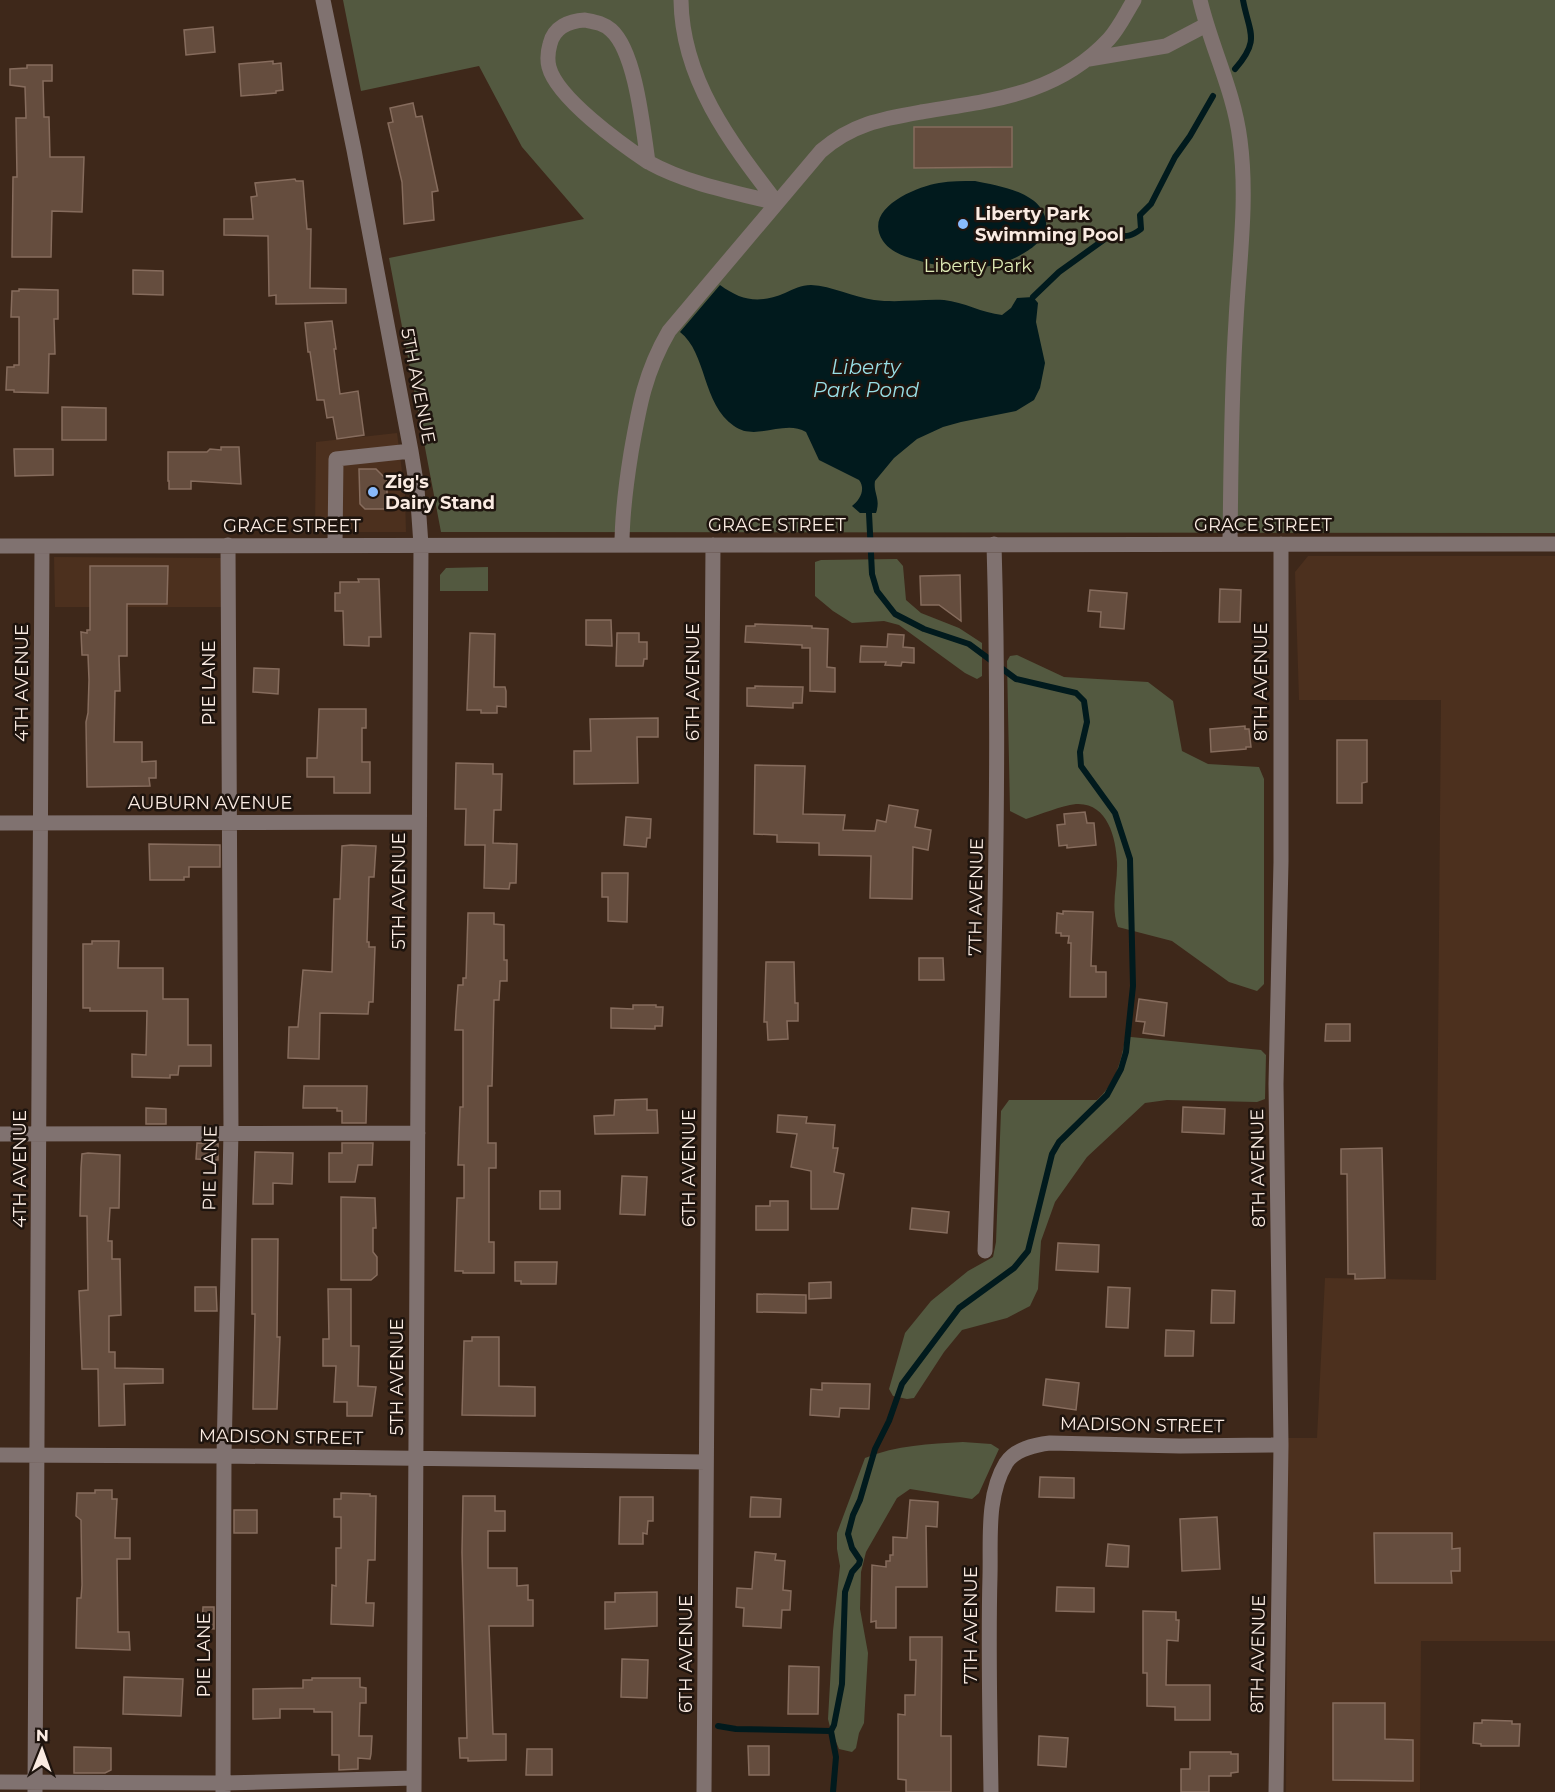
<svg xmlns="http://www.w3.org/2000/svg" width="1555" height="1792" viewBox="0 0 1555 1792" font-family="Montserrat,sans-serif">
<style>
.built{fill:#4c301e}
.green{fill:#535940}
.water{fill:#011a1d}
.lines{fill:none;stroke-linecap:round;stroke-linejoin:round}
.stream{stroke:#011a1d;stroke-width:6}
.building{fill:#654d3e;stroke:#866c5d;stroke-width:1.5}
.minor{stroke:#807270;stroke-width:15}
.poi-dot{fill:#88bafc;stroke:#1e140e;stroke-width:2}
.labels{text-anchor:middle;stroke-width:5;stroke-linejoin:round;paint-order:stroke}
.poi-label{font-size:18px;font-weight:bold;fill:#faebe2;stroke:#1e140e;text-anchor:start}
.park-label{font-size:18px;fill:#deeab5;stroke:#1e140e}
.street-label{font-size:18px;fill:#faebe2;stroke:#1e140e}
.water-label{font-size:20px;font-style:italic;fill:#98dee5;stroke:#1e140e}
</style>
<rect width="100%" height="100%" fill="#3e281a"/>
<path class="built" d="M397,433L405,494L406,532H315L316,442Z
M1308,556H1555V1641H1421L1420,1792H1286L1288,1438H1317L1325,1278L1436,1280L1441,700H1299L1295,572Z
M54,557L221,558V607H55Z"/>
<path class="green" d="M343,0H1555V533L441,532L389,258L584,219L522,147L479,66L361,91Z
M897,559L903,566L906,600L921,613L959,628L982,643V676L977,679L965,673L899,625L884,621L852,623L833,611L815,596V562L821,560Z
M488,567V591H440V575L446,568Z
M1017,655L1064,677L1148,682L1173,701L1182,751L1208,764L1259,767L1264,779V984L1257,991L1229,982L1172,941L1118,927C1110,906 1118,884 1117,862C1116,837 1107,802 1076,804C1060,806 1042,814 1026,819L1010,811L1007,661L1010,656Z
M1131,1037L1261,1050L1266,1055L1265,1099L1257,1102L1167,1100L1145,1103L1087,1157L1055,1202L1041,1241L1038,1289L1030,1306L1007,1318L962,1330L944,1352L914,1398L907,1399L893,1396L889,1389L905,1333L931,1301L968,1271L993,1257L996,1242L1001,1111L1009,1100H1097C1114,1085 1122,1061 1125,1038Z
M963,1442L991,1444L999,1449L979,1493L972,1499L910,1489L897,1498L866,1552L861,1572L860,1609L868,1653L864,1723L859,1733L856,1748L852,1752L839,1749L830,1727L828,1719L833,1631L840,1566L837,1549V1533L865,1458C897,1445 929,1444 963,1442Z"/>
<path class="water" d="M975,181C999,186 1042,192 1046,221C1048,236 1036,246 1024,253C990,274 946,270 910,258C900,255 889,250 883,241C862,209 915,187 939,183C951,181 963,181 975,181Z
M720,285C742,301 759,304 785,293C794,289 801,285 811,285C832,286 853,297 874,300C898,303 921,299 944,300C964,302 982,313 1002,315L1011,308L1017,298L1033,297L1038,303L1036,322L1045,363L1040,388L1034,400L1016,411L961,422L943,427L917,439L894,458L875,481C873,493 881,498 876,513H860L852,506C860,500 866,489 859,480L819,460L806,432C784,419 756,442 734,426C702,404 707,353 680,332Z"/>
<g class="lines">
<path class="stream" d="M1235,69C1261,39 1249,33 1243,0
M1033,297L1059,272L1109,236L1115,234C1126,238 1132,236 1141,229L1140,215L1151,204L1175,157L1190,136L1213,96
M718,1726L736,1729L831,1731
M833,1792L836,1757L831,1731L834,1725L842,1684L845,1592L852,1572L859,1564L860,1560L852,1548L848,1534L853,1515L860,1500L875,1449L889,1421L902,1384L959,1308L1014,1268L1028,1251L1052,1154L1059,1142L1107,1095L1121,1069L1126,1052L1133,986L1130,859L1115,813L1081,766L1080,752L1087,722L1084,701L1076,693L1016,679L969,644L924,629L895,614L877,591L872,574L869,513"/>
</g>
<path class="building" d="M213,27L215,52L186,55L184,30Z
M273,61V64L281,63L283,90L276,91V93L241,96L239,64Z
M27,65H52V81H43L44,117H49L50,157H84L82,212L52,211L51,257H12L13,177H17L16,118H26L25,87L10,85V69L27,68Z
M413,103L416,117L422,116L438,191L432,192L434,220L404,224L402,182L388,123L393,122L390,108Z
M914,127H1012V167L914,168Z
M295,179L296,181H303L307,229H311L310,288L346,289V303L276,304V295L269,296L268,236L224,235V219H253L251,197L257,196L255,183Z
M133,270L163,271V295L133,294Z
M19,289L58,290V319H54L55,354H49L48,393L14,392V390H6L7,367H14V365H19V317H11L12,291H19Z
M332,321L336,349H334L340,394L358,391L364,435L337,439L333,417L327,418L324,400H317L310,352H308L305,323Z
M62,407L106,408V440H62Z
M221,447H239L241,484L191,481V489H169V481H168V452H207L210,449L221,450Z
M14,449H53V475L15,476Z
M359,469H376L387,480V509H365L360,504Z
M90,566H168L167,604H127V656H119L120,691H115L114,742H142V762L156,761V778H149L150,786L87,787L86,722L88,713L89,680L88,655H82L81,632L87,633V630H90Z
M960,575L961,621L939,605H921L920,576Z
M358,579H379L381,637H369V646L344,645L343,611H335V593H340V582H359Z
M1220,589L1241,590L1240,622H1219Z
M1090,590L1127,593L1124,629L1100,627L1101,612L1088,611Z
M586,620H611L612,646L586,645Z
M755,624L812,626V628L828,629L827,667L835,668V692L810,691V648H802V645L745,642L746,626H755Z
M470,633L495,634L494,687H505L506,691V707L497,706V713H481V710H467Z
M617,633H639V642H647V659H644L643,666H616Z
M888,634L904,635L903,647L914,648V663L902,662L901,666L885,665L886,662H860L861,646L887,647Z
M254,668L279,669L278,694L253,692Z
M755,686L803,687L802,703H793V708L747,706V688H755Z
M319,709H366V728H362V762H370V793H334V777H307V758H317Z
M658,718V737H637L638,783L574,784V751H591L590,719Z
M1245,726V729H1249L1251,747H1246V749L1211,752L1210,729Z
M1337,740H1367V782L1362,783V803H1337Z
M456,763L493,764V774H502L501,810H494L493,843L517,844L516,883H510L509,889L484,888L485,845H465L466,809H455Z
M755,765L805,766L803,814L845,815L843,830L875,831L877,820L886,822L889,805L918,810L915,827L931,830L928,850L913,847L912,899L870,898L871,856L819,855V843L777,842V835L754,834Z
M1085,812L1087,823H1094L1096,845L1067,848V845L1059,846L1057,825L1065,824L1064,814Z
M626,817L651,819L650,838H647L646,847L624,845Z
M149,844L220,845V867H189V877H184V880H150Z
M351,845L376,846L374,877H369L367,942H369V947H375L373,1002H369L368,1014L320,1013L319,1059L288,1058L289,1027H298L303,970L332,972L334,899H340L342,846Z
M602,873H628L627,922L608,921V897H602Z
M1063,911L1093,912L1091,966H1096V972H1106V997H1070L1071,943H1068L1069,936H1061V933H1056L1057,913L1063,914Z
M468,913H494V924L504,925V960H507V981H500L499,1000H494L492,1086H488V1143H496V1168H489V1242H494V1273H463V1271H455L457,1198H464V1165H458L460,1107H463V1030H455L456,1012L458,985H463V978H466Z
M92,941H119L118,968H163V999H188V1045H211V1066H179L178,1075H170V1078L132,1077V1054L146,1055L147,1011H90V1008H83V944H92Z
M919,958H943L944,980H919Z
M766,962H794L795,1003H798V1021H787L788,1039L768,1040L767,1022H764Z
M1139,999L1167,1003L1164,1036L1143,1033L1145,1022L1136,1021Z
M633,1005H656V1007H663L662,1026H655V1029L611,1028V1008L633,1009Z
M1326,1024H1350V1041H1325Z
M304,1086H367L366,1123H342V1111H337V1108H303Z
M647,1099V1110H657L658,1133L595,1134L594,1116L614,1115L615,1100Z
M1183,1107L1225,1109L1224,1134L1182,1132Z
M146,1108L166,1109V1124H146Z
M778,1115L807,1117L806,1123L835,1125L833,1148H838L834,1172L844,1174L838,1209H811V1171L791,1167L797,1134L777,1132Z
M197,1143L218,1144V1160L196,1159Z
M342,1143H373L372,1165H358L355,1182H329V1153H342Z
M1382,1148L1385,1278L1355,1279V1274H1348L1347,1174H1341V1149Z
M255,1152L293,1153L292,1184L273,1183V1204H253Z
M88,1153L120,1155L119,1208H110L108,1241H112V1259H120L121,1315L109,1316V1352H115V1368L163,1369V1383L124,1384L125,1425L99,1426L98,1369H82L79,1291L88,1290L87,1216H80L81,1168L82,1154Z
M622,1176L647,1177L645,1215L620,1214Z
M540,1191H560V1209H540Z
M341,1197L375,1198L376,1228H373V1252L377,1257V1275L371,1280H341Z
M770,1201H788V1230H756V1206H770Z
M912,1208L949,1212L947,1233L910,1229Z
M252,1239H278L277,1337H280L277,1409H253L255,1314H252Z
M1058,1243L1099,1245L1098,1272L1056,1270Z
M515,1262H557L556,1284H521V1281H515Z
M831,1282V1298L809,1299V1283Z
M195,1287H216L217,1311H195Z
M1108,1287L1130,1288L1128,1328L1106,1327Z
M328,1289H351V1346H359L358,1386L376,1387L372,1416H347V1402H334L336,1366H323V1339H329Z
M1212,1290L1235,1291L1234,1323H1211Z
M757,1294L806,1295V1313L757,1312Z
M1166,1330L1194,1331L1193,1356H1165Z
M472,1337H499V1386L535,1387V1416L462,1415L464,1341H472Z
M1046,1379L1079,1383L1076,1410L1043,1405Z
M822,1383L870,1384L869,1409L840,1408L839,1417L810,1415L811,1389L822,1390Z
M1040,1477L1074,1478V1498L1039,1497Z
M95,1490H112V1499H117L115,1538H130V1559H117L118,1632H129L130,1650L76,1648L77,1598H81L82,1585L81,1520L76,1516L77,1493H95Z
M341,1493L370,1494V1496H376L375,1560H368L366,1603H374L373,1626L331,1624L332,1585L336,1586V1548H341V1517H334V1499H341Z
M463,1496H495V1511H505V1531H488V1568H517V1586L528,1585V1600H533V1626H489L493,1734H506V1760L468,1761V1758H460L459,1738H467L462,1552Z
M620,1497H653V1521H648L647,1534L643,1533V1544H619Z
M751,1497L781,1499L780,1517H750Z
M910,1500L938,1502L937,1527L926,1526L927,1587H896V1628H876V1621L871,1622L872,1565L886,1567V1561H890V1555H893V1537L907,1538Z
M234,1510H257V1533H234Z
M1217,1517L1220,1569L1182,1571L1180,1519Z
M1374,1533H1452V1549L1460,1548V1571H1451L1452,1583H1375Z
M1108,1544L1129,1546L1128,1567L1106,1566Z
M755,1552L776,1554L775,1560L785,1561L783,1590L791,1591L790,1610H782L781,1628L743,1626L744,1608L736,1607L737,1588L752,1589Z
M1057,1587L1094,1588V1612L1056,1611Z
M657,1592V1626L605,1629V1602H615V1593Z
M203,1607H214V1629L202,1628Z
M1143,1611L1176,1612V1620H1179L1178,1641L1167,1640L1166,1685H1210V1720H1175V1707L1147,1706V1673H1143Z
M910,1637H942L941,1736H951V1792H906V1780L898,1779V1714L905,1715V1695H915L916,1660H910Z
M622,1659L648,1660L647,1698L621,1697Z
M789,1666L819,1667L818,1714H788Z
M124,1677L183,1679L181,1716L123,1714Z
M312,1678H360V1687L366,1688V1703H360L359,1736H372L371,1754L370,1759L358,1758V1769L339,1770V1755H332V1712H314V1709H280V1718L253,1719V1689L303,1688V1680H312Z
M1333,1703H1385V1739L1413,1740V1781L1333,1780Z
M1482,1720L1512,1721V1724H1520L1519,1746H1481V1744L1473,1743L1474,1723H1482Z
M1039,1736L1068,1738L1066,1767L1038,1765Z
M748,1746H769V1775H749Z
M74,1747L111,1748V1770L105,1773H74Z
M527,1749H552V1775H526Z
M1190,1752H1231V1754H1238V1772L1231,1773V1776H1209V1792H1181V1769H1190Z"/>
<g class="lines">
<path class="minor" d="M323,0L354,150L411,451L417,488L421,545L414,1792
M681,0C682,80 731,143 777,203
M1200,0C1211,47 1234,91 1240,140C1248,200 1239,261 1236,321C1231,396 1231,470 1230,544
M585,20C595,22 603,23 611,30C636,52 643,129 648,162C621,144 557,98 549,67C547,59 548,51 550,44C554,27 569,21 585,20Z
M1089,59L1166,46L1206,25
M648,162C688,184 733,192 777,203
M335,545L336,459L411,451
M622,545C622,513 626,484 631,453C639,407 645,372 669,331L821,151C852,124 881,119 921,112C993,100 1057,95 1109,39C1119,28 1126,13 1134,0
M0,546L1555,544
M0,823L419,822
M0,1134L418,1133
M985,1251C993,1015 1001,780 994,544
M0,1455L224,1456L706,1462
M0,1782L223,1783L414,1778
M35,1792L42,546
M223,1792L224,1456L231,1132L228,545
M704,1792L713,545
M991,1792C990,1720 988,1648 990,1576C991,1540 986,1496 1006,1463C1015,1449 1034,1445 1050,1443L1180,1446L1281,1445
M1276,1792L1281,1445L1276,1084L1281,862V544"/>
</g>
<g class="poi-dot">
<circle cx="963" cy="224" r="6"/>
<circle cx="373" cy="492" r="6"/>
</g>
<g class="labels">
<g class="poi-label">
<text x="975" y="220">Liberty Park<tspan x="975" dy="21">Swimming Pool</tspan></text>
<text x="385" y="488">Zig's<tspan x="385" dy="21">Dairy Stand</tspan></text>
</g>
<g class="park-label">
<text x="978" y="272">Liberty Park</text>
</g>
<g class="street-label">
<text transform="translate(418 386) rotate(79)" y="6">5TH AVENUE</text>
<text x="777" y="531">GRACE STREET</text>
<text x="1263" y="531">GRACE STREET</text>
<text x="292" y="532">GRACE STREET</text>
<text transform="translate(693 682) rotate(-90)" y="6">6TH AVENUE</text>
<text transform="translate(1261 682) rotate(-90)" y="6">8TH AVENUE</text>
<text transform="translate(22 683) rotate(-90)" y="6">4TH AVENUE</text>
<text transform="translate(209 683) rotate(-90)" y="6">PIE LANE</text>
<text x="210" y="809">AUBURN AVENUE</text>
<text transform="translate(399 891) rotate(-90)" y="6">5TH AVENUE</text>
<text transform="translate(976 897) rotate(-89)" y="6">7TH AVENUE</text>
<text transform="translate(210 1168) rotate(-89)" y="6">PIE LANE</text>
<text transform="translate(689 1168) rotate(-90)" y="6">6TH AVENUE</text>
<text transform="translate(1258 1168) rotate(-91)" y="6">8TH AVENUE</text>
<text transform="translate(20 1169) rotate(-90)" y="6">4TH AVENUE</text>
<text transform="translate(397 1377) rotate(-90)" y="6">5TH AVENUE</text>
<text transform="translate(1142 1425) rotate(1)" y="6">MADISON STREET</text>
<text transform="translate(281 1437) rotate(1)" y="6">MADISON STREET</text>
<text transform="translate(971 1625) rotate(-90)" y="6">7TH AVENUE</text>
<text transform="translate(686 1654) rotate(-90)" y="6">6TH AVENUE</text>
<text transform="translate(1258 1654) rotate(-89)" y="6">8TH AVENUE</text>
<text transform="translate(204 1655) rotate(-90)" y="6">PIE LANE</text>
</g>
<g class="water-label">
<text x="866" y="374">Liberty<tspan x="866" dy="23">Park Pond</tspan></text>
</g>
</g>
<g transform="translate(42 1750) rotate(1)" stroke="#1e140e" stroke-width="4.5" paint-order="stroke">
<path d="M0-4.5L10 22L0 15L-10 22Z" fill="#faebe2"/>
<text y="-9" font-size="16" font-weight="bold" text-anchor="middle" fill="#faebe2">N</text>
</g>
</svg>
